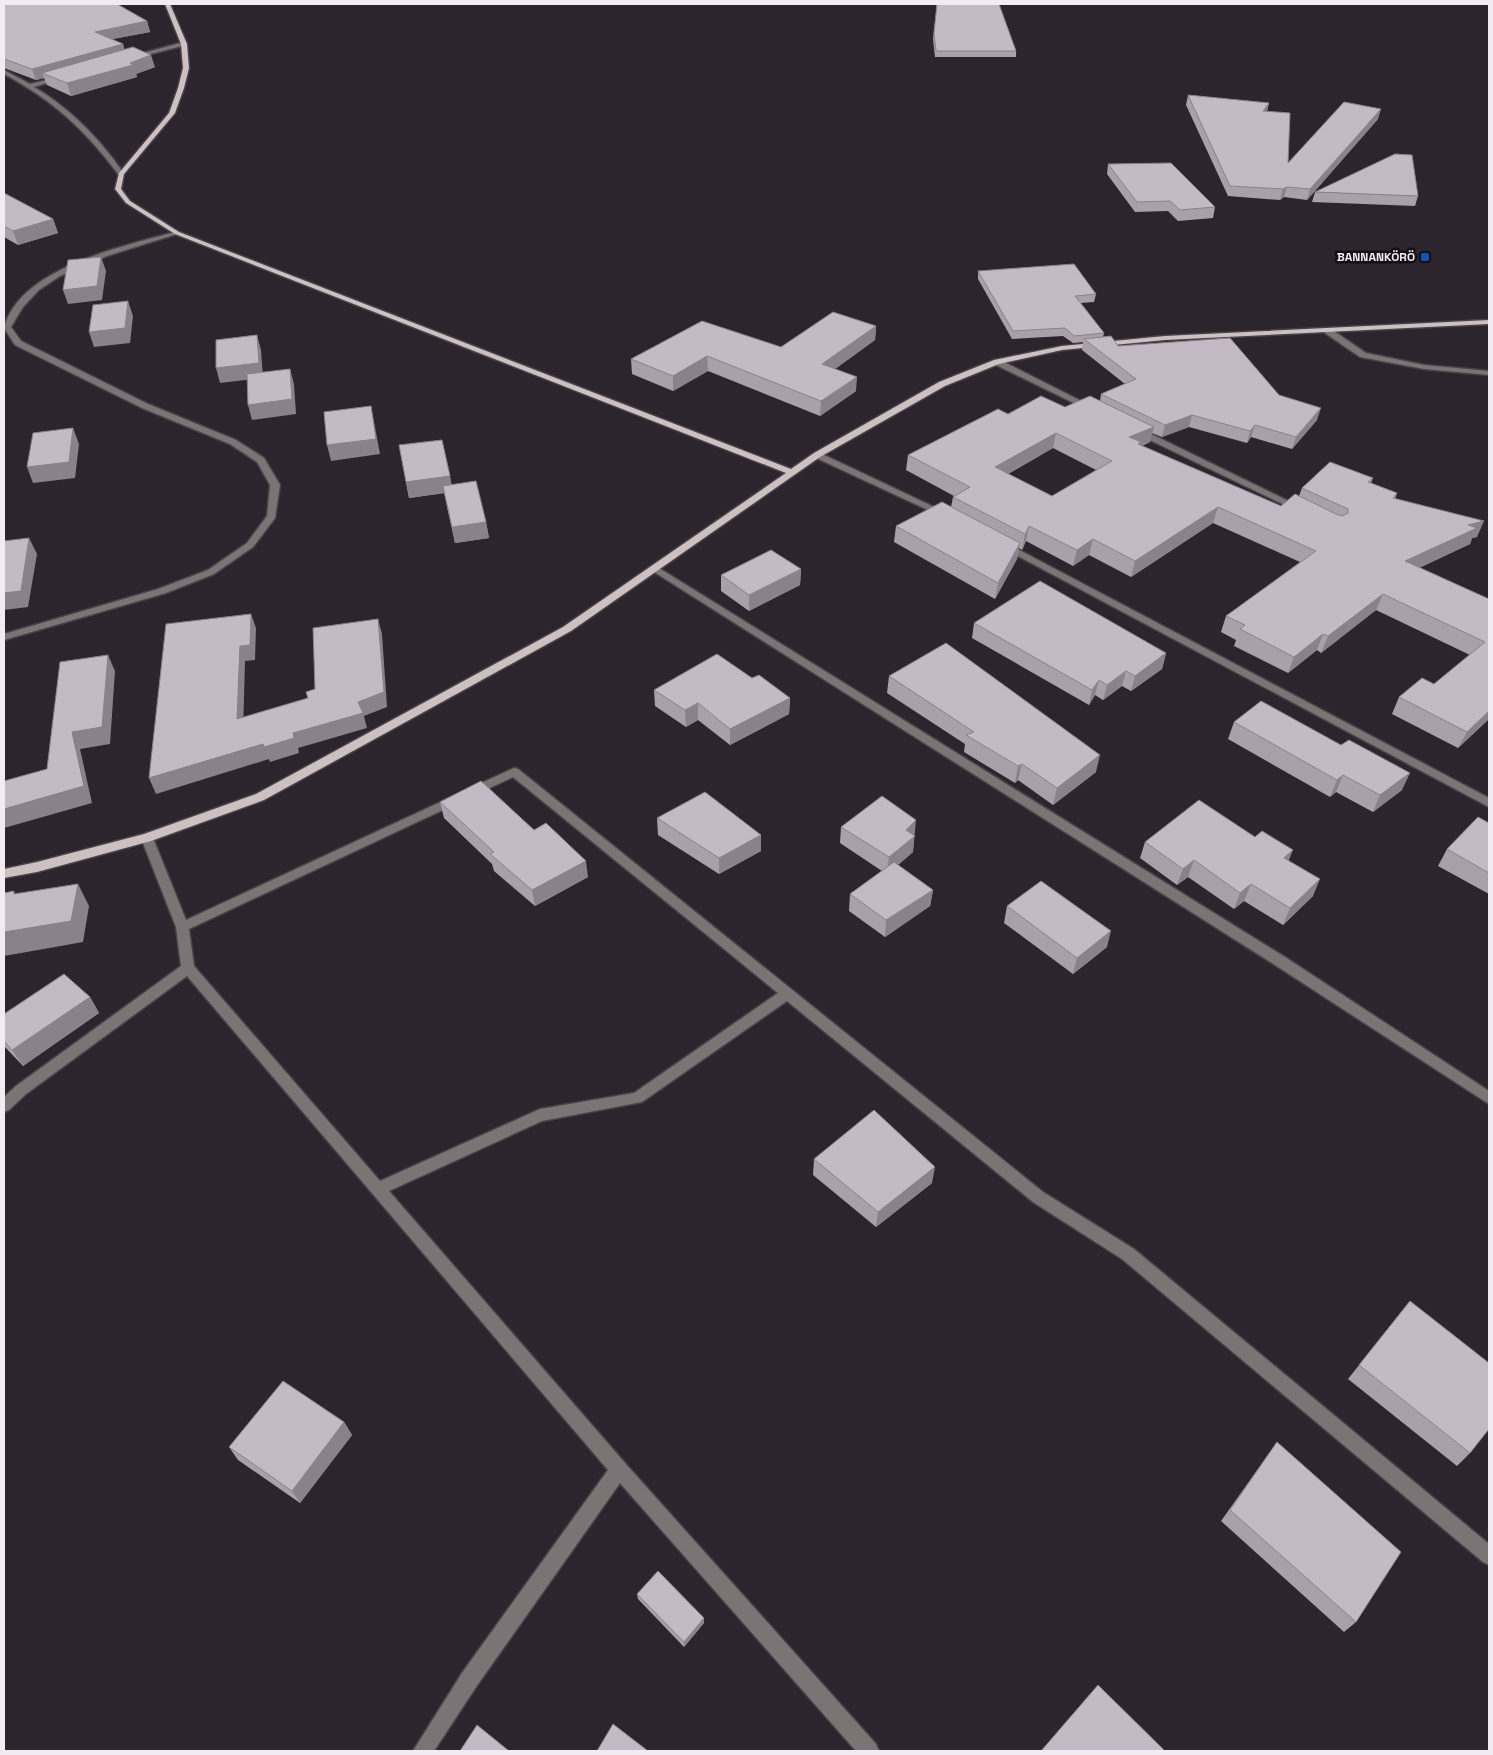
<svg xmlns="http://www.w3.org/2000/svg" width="1493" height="1755" viewBox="0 0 1493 1755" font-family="'Space Grotesk',sans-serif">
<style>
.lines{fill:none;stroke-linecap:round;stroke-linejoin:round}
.minor-casing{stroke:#494149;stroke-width:3}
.major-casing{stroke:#494149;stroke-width:3}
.minor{fill:#7a7474;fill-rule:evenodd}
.major{fill:#cdc0c1;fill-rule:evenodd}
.wall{fill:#a9a0a9;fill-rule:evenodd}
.shaded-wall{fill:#89828a}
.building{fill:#c4bac5;stroke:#89828a;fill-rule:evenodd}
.transit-dot{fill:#1a4fb4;stroke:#131013;stroke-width:2}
.labels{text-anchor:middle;stroke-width:5;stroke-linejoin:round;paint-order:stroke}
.far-poi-label{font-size:12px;font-weight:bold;fill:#f2ecf2;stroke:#131013;text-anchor:end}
</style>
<rect width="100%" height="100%" fill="#2d252d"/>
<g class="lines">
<defs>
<path id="minor" d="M184,42L186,45L131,59L128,57Z
M4,70L30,84L63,76V78L34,87C66,106 91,130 114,160C117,165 123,170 123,175H119C85,130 54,101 4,74Z
M175,232L180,233L107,256L60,276L39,290L23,307L11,327L21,341L148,404L236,440L264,458L280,485L275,518L253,547L214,574L166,593L4,640V634L158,589L208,570L247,543L267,516L270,485L257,462L230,444L142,408L15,345L4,328C19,268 124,246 175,232Z
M1325,329H1331L1366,353L1424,365L1489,371V375L1424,369L1360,357L1325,333Z
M994,360H1000L1095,408L1088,410L994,364Z
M1133,428H1139L1305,509L1300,512L1297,511L1133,432Z
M814,453H820L951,515L949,517H943L814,457Z
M1004,542L1489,798V807L1001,547V543Z
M654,565L1285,957L1489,1091V1104L1275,965L651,570L649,568Z
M514,768L518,769L1043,1192L1134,1249L1489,1544V1565L1483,1562L1122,1259L1033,1202L787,1001L642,1102L542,1121L389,1191L625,1463L876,1744L879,1751H856L620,1483L476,1687L434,1751H413L462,1673L608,1470L187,976L26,1094L9,1110L4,1112V1097L16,1086L181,966L176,927L141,838L143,835L147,834L153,838L186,920ZM513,777L778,993L634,1093L540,1109L380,1181L194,966L189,929Z"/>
<path id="major" d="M165,4H170L187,44L189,68L184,88L175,113L124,174L121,189L130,201L179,232L791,469L814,453L939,382L994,360L1062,346L1165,336L1489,320V324L1165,340L1062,350L999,364L945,386L820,457L571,631L264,800L151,841L37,872L4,878V869L37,862L144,834L256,794L563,627L786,473L175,234L126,203L115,189L119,173L169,113L178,88L183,68L181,44Z"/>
</defs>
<use href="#minor" class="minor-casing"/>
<use href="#major" class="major-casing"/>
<use href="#minor" class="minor"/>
<use href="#major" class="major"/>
</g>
<path class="wall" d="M4,4L147,21L150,32L112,39L123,44L124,50L155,67L136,74L137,77L71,96L47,85L44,78L36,80L4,68Z
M937,4L1016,51V57H935L933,39Z
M1188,95L1269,103L1267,111L1288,163L1378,119L1307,200L1284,197L1280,200L1228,196L1186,105Z
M1108,164L1215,207L1213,218L1178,221L1168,211L1135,212L1107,174Z
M1315,192L1418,196L1415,206L1312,202Z
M4,193L53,219L58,233L18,245L4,237Z
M978,271L1096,294L1094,302L1081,303L1104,333L1103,337L1118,346L1279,395L1317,420L1292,449L1251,437L1247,443L1189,427L1162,437L1152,433L1150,442L1142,446L1281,506L1299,496L1302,488L1373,478L1371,483L1397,493L1395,499L1477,537L1472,538L1470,544L1419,568L1489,599V719L1458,748L1392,714L1399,697L1434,684L1470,655L1376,610L1321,653L1317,650L1288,673L1234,646L1236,640L1221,632L1226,616L1300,562L1213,523L1131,577L1089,555L1073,566L1026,541L1022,550L1019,548L1017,559L995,599L894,542L896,526L951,507L953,497L954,496L906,470L908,455L1008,414L1065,407L1100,401L1101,394L1125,384L1082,350L1083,342L1073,343L1063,336L1012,339L978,279ZM1053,448L1096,470L1052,496L1008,474Z
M876,326L875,340L835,369L856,391L820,416L708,371L673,391L632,374L631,359L781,347Z
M450,476L451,485L486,522L489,538L455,543L444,493L409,498L406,482Z
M801,569L800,585L749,611L721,591V575Z
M974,623L1166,653L1162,669L1131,691L1122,686L1103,700L1095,695L1089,705L972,638Z
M889,676L1096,772L1053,805L1018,780L1015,783L964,752L965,744L887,693Z
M752,678L790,698L789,714L730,745L698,720L686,727L655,706L654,690Z
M1234,722L1402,790L1373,812L1336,792L1330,797L1228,739Z
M440,802L534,830L588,877L535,906L494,871L492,864L444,818Z
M657,818L761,851L719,874L658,835Z
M1489,823V894L1438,866L1447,849Z
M841,827L914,835L913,852L898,865L933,890L930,906L885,937L849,911L850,894L882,871L840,843Z
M1145,842L1289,860L1313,896L1283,925L1244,901L1234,909L1188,877L1177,885L1140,858Z
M1007,906L1107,947L1073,974L1004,923Z
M90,997L99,1013L23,1066L4,1046V1014Z
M814,1159L932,1183L876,1227L813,1175Z
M1410,1301L1470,1453L1457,1466L1348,1379Z
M344,1422L352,1435L300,1503L238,1460L229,1447Z
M1277,1442L1356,1622L1344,1632L1221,1521Z
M637,1594L704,1618V1623L684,1647L638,1599Z"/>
<path class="shaded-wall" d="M147,21L150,32L98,42L95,32Z
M123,44L126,55L42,73L44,78L36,80L32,69Z
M151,55L155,67L136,74L137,77L71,96L67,83Z
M1269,103L1266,113L1263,111Z
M1381,109L1378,119L1307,200L1310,189Z
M1287,187L1284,197L1280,200L1283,189Z
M53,219L58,233L18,245L13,231Z
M101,257L106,271L102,300L68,304L63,290Z
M128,301L133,316L130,343L94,347L89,332Z
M876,326L875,340L821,379L822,364Z
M257,335L261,350L263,378L220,383L216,368Z
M707,356L708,371L673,391V376Z
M290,369L294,384L296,414L252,420L248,405Z
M857,377L856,391L820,416L821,401Z
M371,406L380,454L331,461L327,445Z
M1321,408L1317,420L1292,449L1296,437Z
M1192,415L1189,427L1162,437L1165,425Z
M1255,425L1251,437L1247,443L1250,431Z
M1154,427L1150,442L1140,446L1129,437Z
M73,428L79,444L75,478L33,483L27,467Z
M1056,433L1053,448L993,482L995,467Z
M450,476L453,492L409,498L406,482Z
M1218,507L1213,523L1131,577L1135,561Z
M1484,521L1477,537L1472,538L1470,544L1399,577L1405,561L1468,525Z
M486,522L489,538L455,543L452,527Z
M1029,526L1026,541L1022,550L1025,534Z
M29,538L37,554L28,607L4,610V593Z
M1093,539L1089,555L1073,566L1077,550Z
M1020,543L1017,559L995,599L998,583Z
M801,569L800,585L749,611V595Z
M1383,594L1376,610L1321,653L1328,636Z
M251,614L256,628L255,660L245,661L243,734L237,719L240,646Z
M378,619L382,634L387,707L364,716L367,728L298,748L299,753L270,762L264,747L358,702Z
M1323,634L1317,650L1288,673L1294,657Z
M1166,653L1162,669L1131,691L1135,676Z
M108,655L115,671L110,744L80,749L92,803L4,828V809L84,786L72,732Z
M1126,671L1122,686L1103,700L1107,685Z
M1099,680L1095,695L1089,705L1092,690Z
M790,698L789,714L730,745V729Z
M698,703V720L686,727L685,710Z
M1489,711V719L1458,748L1467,732Z
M263,744L269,759L156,794L149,778Z
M1100,755L1096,772L1053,805L1057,788Z
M1022,764L1018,780L1015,783L1018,766Z
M1410,773L1402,790L1373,812L1380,795Z
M1343,775L1336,792L1330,797L1337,780Z
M916,820L913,852L887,874L889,857L906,830Z
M761,835V851L719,874V858Z
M1293,850L1286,867L1284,858Z
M1194,860L1188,877L1177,885L1183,869Z
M586,861L588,877L535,906L532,890Z
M1320,879L1313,896L1283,925L1290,908Z
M78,884L89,906L83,942L4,956V932Z
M1251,884L1244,901L1234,909L1240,893Z
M933,890L930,906L885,937L886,920Z
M1111,931L1107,947L1073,974L1077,958Z
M90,997L99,1013L23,1066L12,1050Z
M935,1167L932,1183L876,1227L878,1212Z
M344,1422L352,1435L300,1503L292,1491Z
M704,1618V1623L684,1647V1642Z"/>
<path class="building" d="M4,4H117L147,21L95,32L123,44L32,69L4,59Z
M937,4H999L1016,51H936L934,33Z
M133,47L151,55L130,63L133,65L67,83L42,73Z
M1188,95L1269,103L1263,111L1290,113L1288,163L1344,102L1381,109L1310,189L1287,187L1283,189L1230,186Z
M1395,154L1412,155L1418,196L1315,192Z
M1171,163L1215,207L1180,210L1170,201L1137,202L1108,164Z
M4,193L53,219L13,231L4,226Z
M101,257L97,286L63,290L68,260Z
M1074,264L1096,294L1075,296L1104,333L1074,336L1065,328L1013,331L978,271Z
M128,301L125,328L89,332L93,305Z
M833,312L876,326L822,364L857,377L821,401L707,356L673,376L631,359L702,321L781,347Z
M257,335L259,363L216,368V340Z
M1111,336L1118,346L1230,338L1279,395L1321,408L1296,437L1255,425L1250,431L1192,415L1165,425L1101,394L1136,379L1084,339Z
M290,369L292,399L248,405L247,374Z
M1041,396L1065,407L1090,396L1154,427L1129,437L1141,442L1138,444L1281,506L1295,494L1338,515L1343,516L1348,513V509L1302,488L1330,462L1373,478L1368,482L1397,493L1393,498L1484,521L1468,525L1477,528L1405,561L1489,599V711L1467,732L1399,697L1422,678L1434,684L1485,642L1383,594L1328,636L1323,634L1294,657L1240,629L1245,625L1226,616L1316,551L1218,507L1135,561L1093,539L1077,550L1029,526L1025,534L953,497L970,487L908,455L998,409L1008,414ZM1056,433L1112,461L1052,496L995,467Z
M371,406L376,439L327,445L324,412Z
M73,428L69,462L27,467L33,433Z
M442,440L450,476L406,482L399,445Z
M476,481L486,522L452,527L443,486Z
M942,502L1020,543L998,583L896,526Z
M29,538L21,591L4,593V541Z
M771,550L801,569L749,595L721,575Z
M1040,581L1166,653L1135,676L1126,671L1107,685L1099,680L1092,690L974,623Z
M251,614L250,645L240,646L237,719L308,698L306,692L315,689L313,628L378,619L384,692L358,702L363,713L293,733L294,738L264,747L263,744L149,778L166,624Z
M946,643L1100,755L1057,788L1022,764L1018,766L966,735L974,732L889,676Z
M717,654L752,678L759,675L790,698L730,729L698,703L685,710L654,690Z
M108,655L102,727L72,732L84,786L4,809V781L47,769L60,662Z
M1261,701L1341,745L1349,740L1410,773L1380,795L1343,775L1337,780L1234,722Z
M481,781L534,830L546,823L586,861L532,890L490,854L494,852L440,802Z
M705,792L761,835L719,858L657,818Z
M882,796L916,820L906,830L915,836L889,857L841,827Z
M1199,800L1255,837L1262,831L1293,850L1284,858L1320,879L1290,908L1251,884L1240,893L1194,860L1183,869L1145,842Z
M1478,817L1489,823V873L1447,849Z
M894,862L933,890L886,920L850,894Z
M1041,881L1111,931L1077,958L1007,906Z
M78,884L71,921L4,932V893L14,891V894Z
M64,974L90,997L12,1050L4,1041V1014Z
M874,1110L935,1167L878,1212L814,1159Z
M1410,1301L1489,1363V1429L1470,1453L1359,1365Z
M283,1381L344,1422L292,1491L229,1447Z
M1277,1442L1401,1552L1356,1622L1230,1510Z
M658,1571L704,1618L684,1642L637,1594Z
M1098,1685L1165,1751H1041Z
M613,1724L648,1751H597Z
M477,1725L509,1751H460Z"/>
<rect class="transit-dot" x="1420" y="252" width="10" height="10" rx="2.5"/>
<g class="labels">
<g class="far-poi-label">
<text x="1415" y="261">BANNANKÖRÖ</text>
</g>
</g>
<rect width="1493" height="1755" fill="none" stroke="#f2ecf2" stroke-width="10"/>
</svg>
